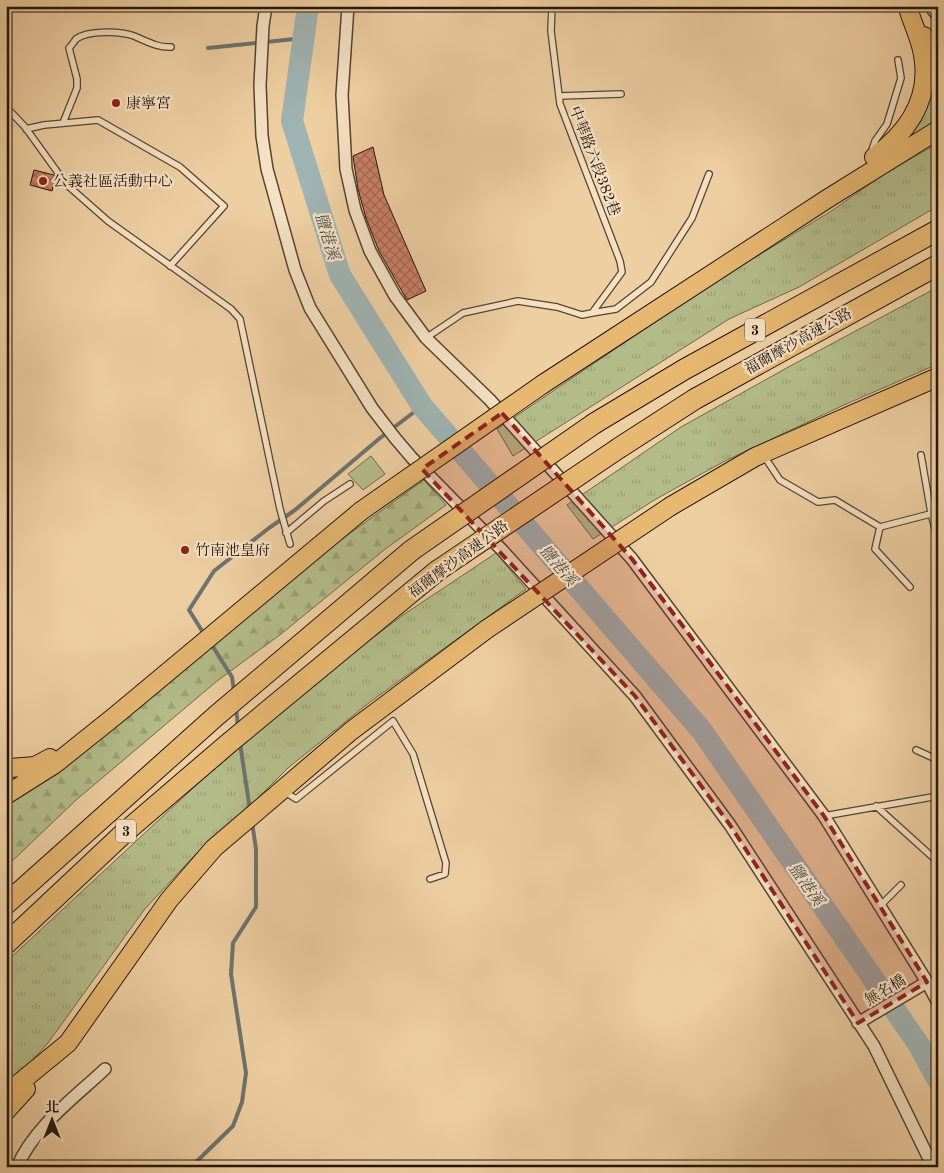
<svg xmlns="http://www.w3.org/2000/svg" width="944" height="1173" viewBox="0 0 944 1173" font-family="'Old Standard TT','Noto Serif TC',serif">
<style>
.grass{fill:url(#grass-tufts);stroke:#6b684b}
.forest{fill:url(#forest-firs);stroke:#6b684b}
.pitch{fill:#b3bc89;stroke:#6b684b}
.lines{fill:none;stroke-linecap:round;stroke-linejoin:round}
.stream{stroke:#6d7370;stroke-width:4}
.river{stroke:#9fb3b2;stroke-width:22}
.building{fill:url(#building-cross-hatch);stroke:#23140d}
.lane-casing{stroke:#564332;stroke-width:8}
.street-casing{stroke:#564332;stroke-width:14}
.primary-casing{stroke:#23140d;stroke-width:20}
.highway-casing{stroke:#23140d;stroke-width:22}
.lane{stroke:#f4e0c3;stroke-width:5.5}
.street{stroke:#f4e0c3;stroke-width:11}
.primary{stroke:#e7b871;stroke-width:18}
.highway{stroke:#e7b871;stroke-width:20}
.primary-bridge-casing{stroke:#23140d;stroke-width:20;stroke-linecap:butt}
.highway-bridge-casing{stroke:#23140d;stroke-width:22;stroke-linecap:butt}
.primary-bridge{stroke:#e7b871;stroke-width:18}
.highway-bridge{stroke:#e7b871;stroke-width:20}
.marked{fill:#8f2418;fill-opacity:0.2;stroke:#8f2418;stroke-width:4;stroke-dasharray:10 6;stroke-linejoin:round}
.poi-dot{fill:#8f2418;stroke:#f4e0c3;stroke-width:2}
.labels{text-anchor:middle;stroke-width:4.5;stroke-linejoin:round;paint-order:stroke}
.shield{fill:#f4e0c3;stroke:#625144;stroke-width:1}
.shield-label{font-size:14px;font-weight:bold;fill:#23140d}
.poi-label{font-size:15px;fill:#23140d;stroke:#f4e0c3;text-anchor:start}
.street-label{font-size:15px;fill:#23140d;stroke:#f4e0c3}
.water-label{font-size:16px;font-style:italic;fill:#4e4c47;stroke:#f4e0c3}
</style>
<defs>
<pattern id="grass-tufts" width="24" height="20" patternUnits="userSpaceOnUse" patternTransform="scale(1.25)"><rect width="24" height="20" fill="#b3bc89"/><path d="M3 7l-1-3M5 7V3M7 7l1-3M15 17l-1-3M17 17v-4M19 17l1-3" fill="none" stroke="#9aa175"/></pattern>
<pattern id="forest-firs" width="22" height="20" patternUnits="userSpaceOnUse" patternTransform="scale(1.25)"><rect width="22" height="20" fill="#b3bc89"/><path d="M5 1l3.5 6h-7zM16 11l3.5 6h-7z" fill="#9aa175"/></pattern>
<pattern id="building-cross-hatch" width="8" height="8" patternUnits="userSpaceOnUse" patternTransform="scale(1.25)"><rect width="8" height="8" fill="#cb7f67"/><path d="M0 0l8 8M0 8l8-8" fill="none" stroke="#a46753"/></pattern>
</defs>
<rect width="100%" height="100%" fill="#eecfa2"/>
<filter id="stains"><feTurbulence type="fractalNoise" baseFrequency=".004" numOctaves="4"/><feColorMatrix values="0 0 0 0 .2 0 0 0 0 .09 0 0 0 0 .02 0 0 0 .5 -.17"/></filter>
<radialGradient id="worn" r=".72"><stop offset=".6" stop-color="#630" stop-opacity="0"/><stop offset="1" stop-color="#630" stop-opacity=".3"/></radialGradient>
<path class="grass" d="M931,97L938,114V123L902,145L920,122Z
M938,143V206L799,287L729,319L513,456L497,429L658,320L736,269L833,210L881,176Z
M938,287V364L844,405L725,461L656,499L593,539L567,505L681,427L792,365Z
M496,553L526,589L370,702L288,768L255,801L193,857L144,910L48,1043L22,1072L6,1084V962L204,778L302,695L346,658L403,615Z"/>
<path class="forest" d="M424,480L446,505L384,550L281,634L217,681L76,800L6,867V803L324,552Z"/>
<path class="pitch" d="M371,456L385,474L363,490L348,474Z"/>
<g class="lines">
<path class="stream" d="M208,48L304,38
M204,634L189,610L214,571L269,528L295,510L380,438L422,406
M210,642L232,677L234,691
M236,708L238,726
M240,743L250,810
M191,1167L233,1126L242,1102L246,1073L231,974L233,943L256,907V849L252,822"/>
<path class="river" d="M308,6L292,121L340,275L422,406L702,731L919,1045L938,1080"/>
</g>
<path class="building" d="M373,147L384,195L426,291L407,300L379,251L366,218L358,189L353,156Z
M34,170L54,175L56,178L52,191L30,185Z"/>
<g class="lines">
<defs>
<path id="lane" d="M559,96L621,94
M6,107L25,127L66,184L108,221L231,309L240,319L280,509L290,544
M63,123L77,88V79L69,48C71,46 74,42 76,39C88,30 121,31 134,36C146,41 158,48 171,47
M26,129L44,125L98,120L180,167L224,206L170,266
M871,153L875,141L887,124L901,78L898,60
M592,313L616,309L651,282L692,218L709,174
M426,338L463,313L518,301L557,307L582,315L592,313L622,272L620,261L560,104L551,31L552,6
M921,455L931,513L938,540
M764,456L780,480L818,502L835,500L880,527
M880,527L875,549L910,587
M880,527L938,512
M286,533L324,501L350,484
M916,750L938,760
M285,792L296,799L393,721L413,754L446,863L445,874L430,879
M876,806L938,862
M824,816L938,796
M880,906L901,885"/>
<path id="street" d="M266,6L263,26L260,85L262,136L267,169L295,270L310,308L372,408L395,438L412,458L502,550L635,696L730,825L874,1046L933,1167
M348,6L342,95L346,169L355,210L370,251L395,296L426,338L490,400L632,559L824,816L927,982L938,1003
M858,1023L927,982
M17,1167C34,1127 74,1098 105,1069"/>
<path id="primary" d="M934,6L938,11
M924,36L938,62
M874,157C908,132 931,99 923,55C921,40 913,25 909,11
M543,384L827,199L938,130
M671,506L755,457L938,377
M6,766L10,768L35,766L50,758
M6,795L55,764L115,716L361,511
M6,1094L68,1043L169,900L214,848L351,731L487,629
M6,1111L26,1089"/>
<path id="highway" d="M595,423L685,369L938,230
M619,448L695,399L938,265
M6,904L216,716L412,550
M6,944L124,833L229,743L437,571"/>
</defs>
<use href="#lane" class="lane-casing"/>
<use href="#street" class="street-casing"/>
<use href="#primary" class="primary-casing"/>
<use href="#highway" class="highway-casing"/>
<use href="#lane" class="lane"/>
<use href="#street" class="street"/>
<use href="#primary" class="primary"/>
<use href="#highway" class="highway"/>
<defs>
<path id="primary-bridge" d="M361,511L543,384
M487,629L671,506"/>
<path id="highway-bridge" d="M412,550L595,423
M437,571L619,448"/>
</defs>
<use href="#primary-bridge" class="primary-bridge-casing"/>
<use href="#highway-bridge" class="highway-bridge-casing"/>
<use href="#primary-bridge" class="primary-bridge"/>
<use href="#highway-bridge" class="highway-bridge"/>
</g>
<path class="marked" d="M502,413L632,559L679,621L824,816L927,982L858,1023L730,825L635,696L422,469Z"/>
<g class="poi-dot">
<circle cx="116" cy="103" r="5"/>
<circle cx="43" cy="181" r="5"/>
<circle cx="185" cy="550" r="5"/>
</g>
<g class="labels">
<g class="shield">
<rect x="745" y="318.5" width="20" height="23" rx="4"/>
<rect x="116" y="819.5" width="20" height="23" rx="4"/>
</g>
<g class="shield-label">
<text x="755" y="335">3</text>
<text x="126" y="836">3</text>
</g>
<g class="poi-label">
<text x="126" y="108">康寧宮</text>
<text x="53" y="186">公義社區活動中心</text>
<text x="195" y="555">竹南池皇府</text>
</g>
<g class="street-label">
<text transform="translate(595 161) rotate(69)" y="5">中華路六段382巷</text>
<text transform="translate(798 341) rotate(-29)" y="5">福爾摩沙高速公路</text>
<text transform="translate(458 559) rotate(-36)" y="5">福爾摩沙高速公路</text>
<text transform="translate(885 990) rotate(-31)" y="5">無名橋</text>
</g>
<g class="water-label">
<text transform="translate(328 236) rotate(73)" y="6">鹽港溪</text>
<text transform="translate(559 565) rotate(49)" y="6">鹽港溪</text>
<text transform="translate(807 884) rotate(55)" y="6">鹽港溪</text>
</g>
</g>
<rect width="944" height="1173" fill="none" stroke="#eecfa2" stroke-width="25"/>
<rect x="8" y="8" width="929" height="1158" fill="none" stroke="#23140d" stroke-width="2.5"/>
<rect x="12" y="12" width="919" height="1148" fill="none" stroke="#23140d"/>
<g transform="translate(52 1120)" stroke="#f4e0c3" stroke-width="4" paint-order="stroke">
<path d="M0-4L9 19L0 12L-9 19Z" fill="#23140d"/>
<text y="-8" font-size="14" font-weight="bold" text-anchor="middle" fill="#23140d">北</text>
</g>
<rect width="100%" height="100%" filter="url(#stains)"/>
<rect width="100%" height="100%" fill="url(#worn)"/>
</svg>
